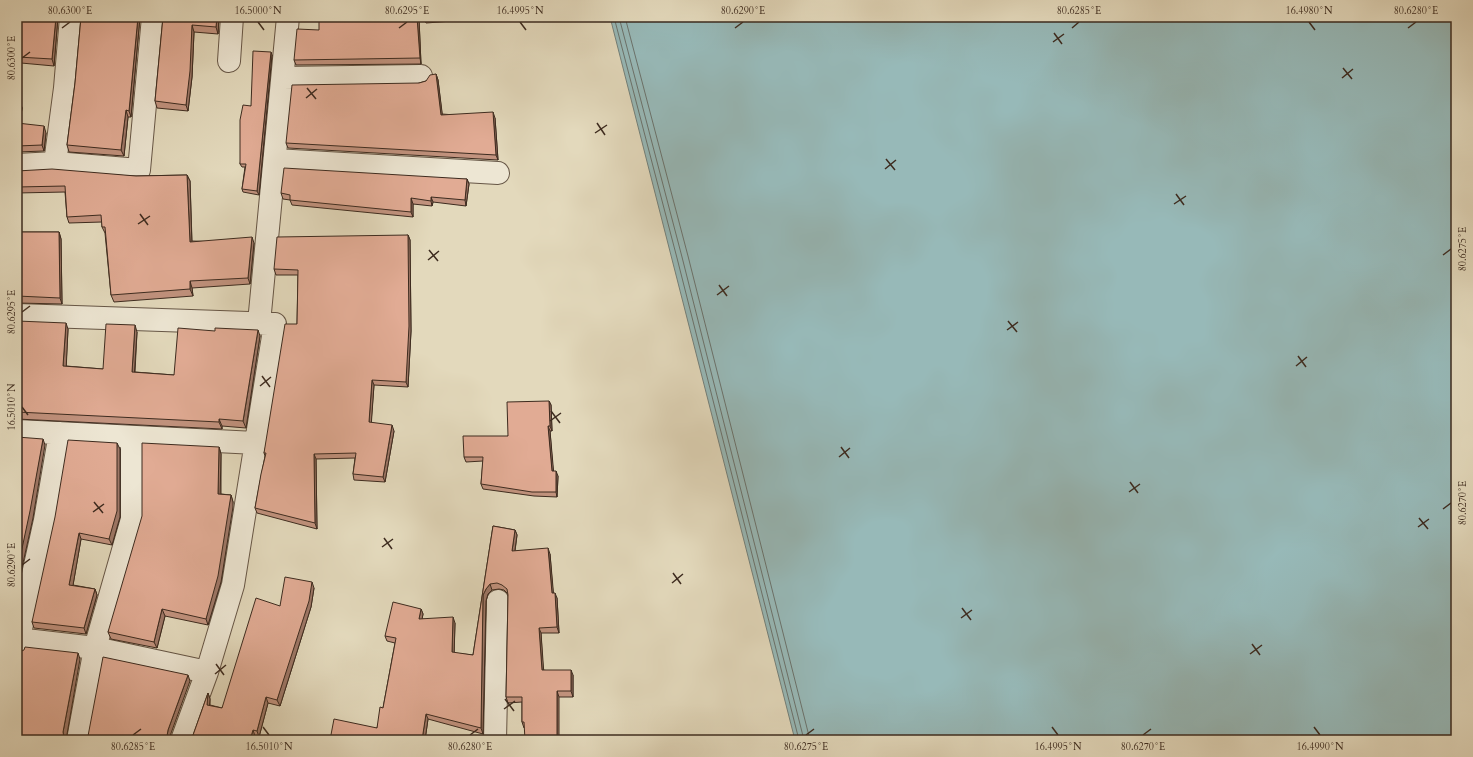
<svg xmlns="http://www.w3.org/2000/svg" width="1473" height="757" viewBox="0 0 1473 757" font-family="Cardo,serif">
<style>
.water{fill:#97b9b8;stroke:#73807b}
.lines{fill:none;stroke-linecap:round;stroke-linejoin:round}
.shore{stroke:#6a726c;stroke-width:1}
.minor-casing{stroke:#665646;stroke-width:24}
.minor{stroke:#ede6d3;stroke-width:22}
.wall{fill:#c2937f;stroke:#3d2b1f}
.shaded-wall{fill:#9e7868;stroke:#3d2b1f}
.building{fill:#e1ab94;stroke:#3d2b1f}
.ticks{fill:none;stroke:#3d2b1f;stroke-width:1.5}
.neatline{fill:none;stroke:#3d2b1f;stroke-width:1.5}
.ticks-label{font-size:10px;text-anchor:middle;fill:#3d2b1f}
</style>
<rect width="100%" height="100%" fill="#e3d9bc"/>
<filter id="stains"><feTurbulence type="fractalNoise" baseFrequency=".005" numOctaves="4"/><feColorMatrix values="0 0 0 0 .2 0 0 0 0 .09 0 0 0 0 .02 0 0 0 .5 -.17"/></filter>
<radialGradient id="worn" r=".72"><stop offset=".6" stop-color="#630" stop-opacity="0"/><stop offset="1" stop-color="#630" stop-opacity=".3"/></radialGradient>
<path class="water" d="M610,17H1456V740H795Z"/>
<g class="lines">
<path class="shore" d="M614,17L677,258L799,740
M619,17L682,257L804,740
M625,17L688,256L810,740"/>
<defs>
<path id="minor" d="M71,17L65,88L55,163L139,170L153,17
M229,61L232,17
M283,78L421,76
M275,160L498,173
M17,165L55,163
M17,315L275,324L233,585L207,672L95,648L17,639
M259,323L288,17
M17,431L256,443
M17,647L45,520L60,433
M78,740L95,648L132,519V437
M182,740L207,672
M495,740L498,601"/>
</defs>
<use href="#minor" class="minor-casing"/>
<use href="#minor" class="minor"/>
</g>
<path class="wall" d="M17,17H58L54,66L21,63L17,89Z
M81,17H140L131,117H128L124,156L69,152L67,145L75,83Z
M163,17H219L218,34L194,32L192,77L188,111L157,108L155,101Z
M384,17H418L419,19L421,64L296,65L294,60L319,30L363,18Z
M423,17H451L452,21L426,23Z
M272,55L259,195L243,192L242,189L245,167H242L240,164L251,106Z
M436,74L438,80L442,114L495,118L498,160L288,148L286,143L419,83L426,81Z
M17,101H20L22,108L20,123L46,133L44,151L17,152Z
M17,171L136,176L187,175L190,181L192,241L254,243L250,284L192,288L193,296L114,302L111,295L105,233L102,227V222L69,223L67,217L65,192L17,193Z
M467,179L469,184L466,206L433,202L432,206L413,204V217L292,205L290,200L283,199L281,193Z
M17,232H59L61,239L62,304L17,303Z
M408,235L410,240L411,331L408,387L374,385L371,423L394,431L385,482L354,480L353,474L355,458L316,459L317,529L257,513L255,508L265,456L264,453L297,324L298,275H276L274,269Z
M17,321L68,329L66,366L103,369L137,332L135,372L174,375L260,336L246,428L222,426V429L17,419Z
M549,401L551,405L552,431H550L553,471L558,476L557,497L534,496L483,489L481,484L483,461L466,462L464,457L508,436Z
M219,447L221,454V494L231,495L233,502L221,582L208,625L165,616L157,648L111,639L108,632Z
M120,449V517L112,545L81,539L73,585L95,589L97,595L86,634L34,628L32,622Z
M493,526L515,530L517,535L515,551L550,554L553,593L557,598L559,633H541L543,670L573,675V697H559L524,728L522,722V702L508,703L506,697L508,595V594L504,590L499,589L492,590L488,594L486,601L483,734L428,719L425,740H330L377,728L383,708L395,643L387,641L385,636L421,609L423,614L422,619L455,623L454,653L473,655Z
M314,588L311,607L280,706L268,703L259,737L255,736L192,738L208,693L210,699V705L222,708L280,606Z"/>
<path class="shaded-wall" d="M56,17H58L54,66L52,59Z
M138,17H140L131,117L129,111Z
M217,17H219L218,34L216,27Z
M417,17H418L419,19L421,64L420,58Z
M192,25L194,32L192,77L188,111L186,105Z
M271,52L272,55L259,195L257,191Z
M18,57L21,63L17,89V66Z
M436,74L438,80L443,120L441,115Z
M20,101L22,108L19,129L17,122Z
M126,110L128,117L124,156L121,150Z
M493,112L495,118L498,160L496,155Z
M44,126L46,133L44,151L42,145Z
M187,175L190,181L192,248L190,242Z
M467,179L469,184L466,206L465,200Z
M431,197L433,202L432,206L431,201Z
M411,198L413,204V217L411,212Z
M59,232L61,239L62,304L60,298Z
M408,235L410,240L411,331L408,387L406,382Z
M252,237L254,243L250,284L248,278Z
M190,281L192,288L193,296L190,289Z
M66,323L68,329L66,372L63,366Z
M135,325L137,332L134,379L132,372Z
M258,330L260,336L246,428L243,421Z
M372,380L374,385L371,428L369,422Z
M549,401L551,405L552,431L550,426Z
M219,419L222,426V429L219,422Z
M392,425L394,431L385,482L383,477Z
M548,426L550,431L554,476L552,471Z
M43,439L45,445L33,518L19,581L17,576V572Z
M117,443L120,449V517L112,545L109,539Z
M219,447L221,454L220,501L218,494Z
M314,454L316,459L317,529L315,523Z
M556,471L558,476L557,497L556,492Z
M231,495L233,502V507L221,582L208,625L206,619Z
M515,530L517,535L514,557L512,551Z
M79,533L81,539L72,591L69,585Z
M548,548L550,554L554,599L552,593Z
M312,582L314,588L311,607L280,706L277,700Z
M490,584L492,590L488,594L486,601L483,734L481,728L483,595L486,589Z
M95,589L97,595L86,634L84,628Z
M555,593L557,598L559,633L557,627Z
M162,609L165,616L157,648L154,642Z
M421,609L423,614L421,625L419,619Z
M453,617L455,623L454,658L452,652Z
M539,628L541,633L544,675L542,670Z
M78,653L80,659L66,740H65L63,732Z
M571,670L573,675V697L571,691Z
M188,675L190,681L170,736V740H169L167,736L168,730Z
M557,691L559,697V740H557Z
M208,693L210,699L209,711L207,705Z
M266,697L268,703L259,737L257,731Z
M426,714L428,719L425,740H422Z
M253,730L255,736L254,740H250Z"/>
<path class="building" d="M17,17H56L52,59L18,57L17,66Z
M81,17H138L129,111L126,110L121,150L67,145L75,83Z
M163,17H217L216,27L192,25L190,71L186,105L155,101Z
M319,17H361V18L384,17H417L420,58L294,60L297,29L319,30Z
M253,51L271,52L257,191L242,189L246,164H240V120L243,105L251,106Z
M436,74L441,115L493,112L496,155L286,143L292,85L419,83L426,81L430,75Z
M17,101H20L17,122Z
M17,123L44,126L42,145L17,146Z
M284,168L467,179L465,200L431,197V201L411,198V212L290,200V195L281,193Z
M52,169L136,176L187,175L190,242L252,237L248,278L190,281V289L111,295L105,227H102L101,215L67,217L65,186L17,187V171Z
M17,232H59L60,298L17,296Z
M408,235L409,326L406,382L372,380L369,422L392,425L383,477L353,474L356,453L314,454L315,523L255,508L261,474L266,453H264L285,324H297L298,270L274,269L277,237Z
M17,321L66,323L63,366L103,369L106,324L135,325L132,372L174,375L178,328L215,331V328L258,330L243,421L219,419V422L17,412Z
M549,401L550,426H548L552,471H556V492H532L481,484L483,457H464L463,436H508L507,402Z
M17,437L43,439L30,511L17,572Z
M68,440L117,443V511L109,539L79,533L69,585L95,589L84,628L32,622L55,517Z
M142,443L219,447L218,494L231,495L218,576L206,619L162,609L154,642L108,632L142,516Z
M493,526L515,530L512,551L548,548L552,593H555L557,627L539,628L542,670H571V691H557V740H525L524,722H522V697H506L508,595L507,589L502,585L497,583L490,584L486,589L483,595L481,728L426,714L422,740H330L334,719L377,728L380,707L383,708L396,638L385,636L393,602L421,609L419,619L453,617L452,652L473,655Z
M285,577L312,582L309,601L277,700L266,697L257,731L253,730L250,740H190L192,738L208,693L207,705L222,708L256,598L280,606Z
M25,647L78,653L63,732L64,738L65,740H17V653L24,650Z
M103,657L188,675L168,730L167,736L169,740H86L88,736Z"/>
<path class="ticks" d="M258,22L264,30M520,22L526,30M1309,22L1315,30M62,28L70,22M399,28L407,22M735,28L743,22M1072,28L1079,22M1408,28L1416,22M1054,33L1062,44M1053,42L1064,34M22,58L30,52M1343,68L1352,79M1342,78L1353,69M307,88L316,99M306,98L317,89M597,123L605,135M595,133L607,125M886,159L895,170M885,169L896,160M1176,194L1184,205M1174,204L1186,196M140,214L148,225M138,224L150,216M429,250L438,261M1443,255L1451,249M428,260L439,251M719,285L727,296M717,295L729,286M22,312L30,306M1008,321L1017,332M1007,330L1018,322M1298,356L1306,367M1296,366L1307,357M262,376L270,387M260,386L271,377M22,407L28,415M551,411L560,423M550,421L561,413M841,447L849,458M839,457L850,448M1130,482L1138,493M1129,492L1140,484M94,502L103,513M1443,509L1451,503M93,512L104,504M1419,518L1428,529M1418,527L1429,519M384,538L392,549M382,547L393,539M22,565L30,559M673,573L681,584M672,583L683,574M962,608L971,620M961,618L972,610M1252,644L1260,655M1250,654L1262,645M216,664L224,675M215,674L226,665M505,699L514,711M504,709L515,701M263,727L269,735M1052,727L1058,735M1314,727L1320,735M133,735L141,729M470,735L478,729M806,735L814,729M1143,735L1151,729"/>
<rect width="1473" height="757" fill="none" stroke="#e3d9bc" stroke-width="44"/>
<rect x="22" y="22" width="1429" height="713" class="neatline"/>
<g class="ticks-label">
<text x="70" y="14">80.6300°E</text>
<text x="258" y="14">16.5000°N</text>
<text x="407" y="14">80.6295°E</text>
<text x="520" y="14">16.4995°N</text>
<text x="743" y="14">80.6290°E</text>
<text x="1079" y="14">80.6285°E</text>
<text x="1309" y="14">16.4980°N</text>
<text x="1416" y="14">80.6280°E</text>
<text transform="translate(11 58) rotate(-90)" y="4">80.6300°E</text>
<text transform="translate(1462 249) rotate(-90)" y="4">80.6275°E</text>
<text transform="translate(11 312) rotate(-90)" y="4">80.6295°E</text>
<text transform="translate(11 407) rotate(-90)" y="4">16.5010°N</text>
<text transform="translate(1462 503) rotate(-90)" y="4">80.6270°E</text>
<text transform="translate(11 565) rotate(-90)" y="4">80.6290°E</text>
<text x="133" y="750">80.6285°E</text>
<text x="269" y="750">16.5010°N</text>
<text x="470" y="750">80.6280°E</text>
<text x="806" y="750">80.6275°E</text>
<text x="1058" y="750">16.4995°N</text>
<text x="1143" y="750">80.6270°E</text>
<text x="1320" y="750">16.4990°N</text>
</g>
<rect width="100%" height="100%" filter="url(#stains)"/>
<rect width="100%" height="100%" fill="url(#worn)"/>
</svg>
